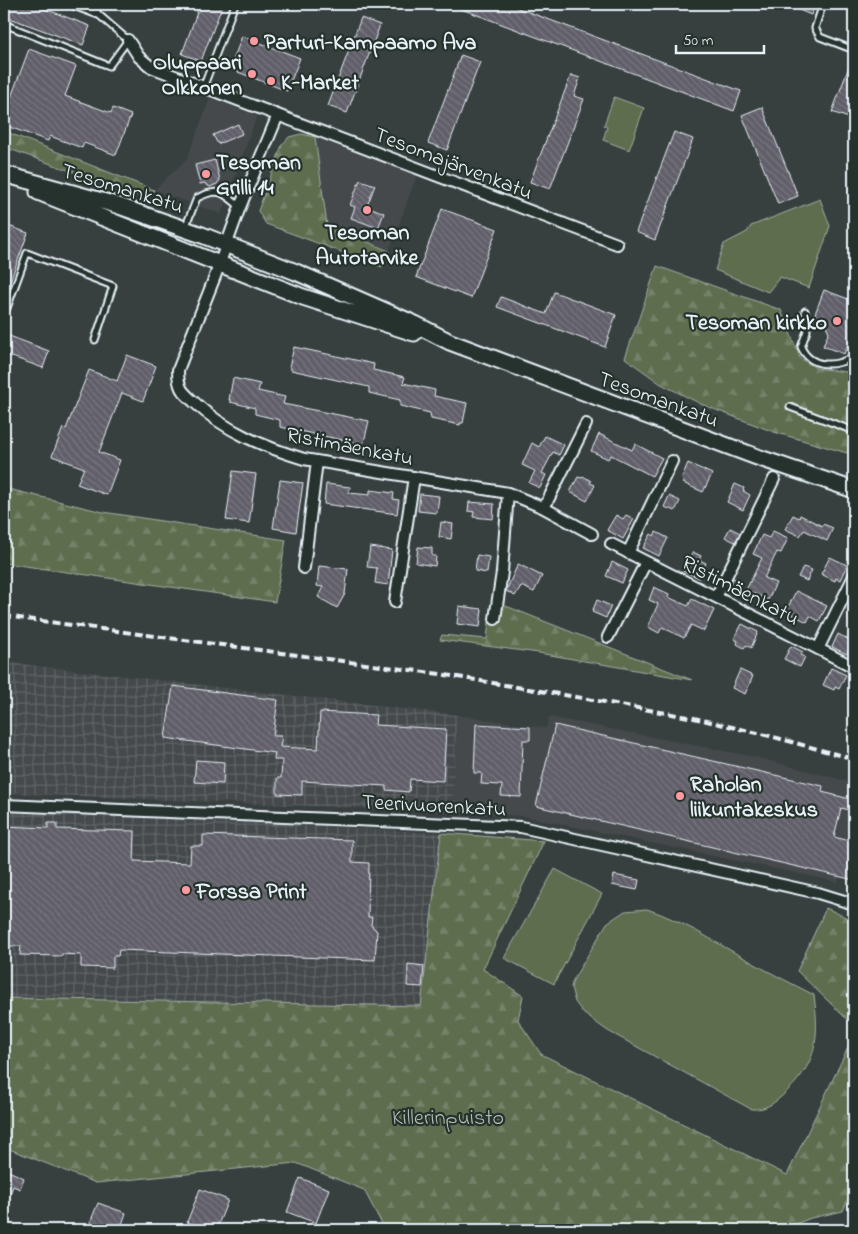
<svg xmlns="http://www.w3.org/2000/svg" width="858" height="1234" viewBox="0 0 858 1234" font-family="'Indie Flower',sans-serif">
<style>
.built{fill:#44494c}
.industrial{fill:url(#industrial-grid)}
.forest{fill:url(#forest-firs);stroke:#a3afa4}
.park{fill:#5e6d4f;stroke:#a3afa4}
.building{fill:url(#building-back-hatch);stroke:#e8f1f8}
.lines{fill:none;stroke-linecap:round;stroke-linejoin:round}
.service-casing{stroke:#e8f1f8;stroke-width:9}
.minor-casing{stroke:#e8f1f8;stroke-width:14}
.secondary-casing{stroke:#e8f1f8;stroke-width:19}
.service{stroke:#26332d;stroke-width:5}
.minor{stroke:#26332d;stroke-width:10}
.secondary{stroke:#26332d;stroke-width:15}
.rail{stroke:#e8f1f8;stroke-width:4;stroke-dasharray:8 4;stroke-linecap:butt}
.poi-dot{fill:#ff9aa2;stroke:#26332d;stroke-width:2}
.labels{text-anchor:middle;stroke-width:4.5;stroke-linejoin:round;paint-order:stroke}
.poi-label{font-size:22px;font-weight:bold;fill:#e8f1f8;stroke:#26332d;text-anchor:start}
.street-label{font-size:22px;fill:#e8f1f8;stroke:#26332d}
.park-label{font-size:22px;fill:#b1bcb4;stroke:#26332d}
</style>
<defs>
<pattern id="industrial-grid" width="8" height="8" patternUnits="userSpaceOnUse" patternTransform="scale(1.25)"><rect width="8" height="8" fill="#44494c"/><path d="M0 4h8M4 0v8" fill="none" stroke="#5f6467"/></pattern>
<pattern id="forest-firs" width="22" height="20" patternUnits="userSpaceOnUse" patternTransform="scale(1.25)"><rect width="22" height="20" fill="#5e6d4f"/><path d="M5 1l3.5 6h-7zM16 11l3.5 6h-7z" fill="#758269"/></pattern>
<pattern id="building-back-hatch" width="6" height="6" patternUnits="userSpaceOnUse" patternTransform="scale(1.25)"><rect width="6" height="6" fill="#615e69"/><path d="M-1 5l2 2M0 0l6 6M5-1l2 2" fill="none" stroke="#78767f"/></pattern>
</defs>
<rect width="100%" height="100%" fill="#38403f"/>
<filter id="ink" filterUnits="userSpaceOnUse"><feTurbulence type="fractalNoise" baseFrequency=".02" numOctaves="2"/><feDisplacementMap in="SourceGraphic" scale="10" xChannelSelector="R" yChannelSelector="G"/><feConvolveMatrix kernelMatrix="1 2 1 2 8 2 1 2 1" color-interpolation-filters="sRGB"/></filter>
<g filter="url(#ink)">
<path class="built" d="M210,98L257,116L221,214L154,190L187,159Z
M315,137L417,175L389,251L327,225Z
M457,715L546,728L549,717L755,757L854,783V820L838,882L523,816L452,812Z"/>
<path class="industrial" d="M4,662L457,715L452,812L4,793Z
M4,811L244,822L441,833L421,1007L4,998Z"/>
<path class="forest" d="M4,131L154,190L148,199L4,147Z
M301,134L315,137L327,225L389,251L382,267L266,224L258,211L282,145L289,137Z
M657,266L781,310L800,358L816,368L854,373V455L774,432L703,405L661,384L625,358Z
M4,488L103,512L286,540L275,602L4,563Z
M501,604L692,680L539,653L440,640L442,635L487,639L489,622H499Z
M441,833L544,841L483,969L523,996L518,1020L541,1054L787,1175L854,1035V1185L843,1211L811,1218L780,1230H385L364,1190L296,1163L96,1183L4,1147V998L421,1006Z
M826,908L854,921V1026L797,971Z"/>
<path class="park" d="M614,97L644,108L629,150L603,140L607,127L604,125Z
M820,199L830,226L809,288L780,277L768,292L715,270L724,244L747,232L751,226Z
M555,869L602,894L554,984L504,958Z
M647,909C683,921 713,941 746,959C768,972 791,983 814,995C820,1040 817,1065 782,1096C772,1105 764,1110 751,1109L608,1031L584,1014L575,1002L571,987L573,980L607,923L625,911Z"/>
<path class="building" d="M4,4H32L90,26L83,45L4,16Z
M200,4H223L201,61L182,54Z
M448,4H507L741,91L734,111Z
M785,4H815L811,15Z
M361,18L380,25L347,113L328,106Z
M242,36L300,58L287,91L230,69Z
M29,49L76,66L65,96L111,113L113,108L131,115L116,155L84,143L82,148L50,136L48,141L4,125V116Z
M461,55L480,62L447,150L428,143Z
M853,56L854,110L851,119L832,112Z
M571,75L580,78L574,96L584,99L550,189L530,182Z
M762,107L798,196L778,204L742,115Z
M238,124L242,134L218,144L213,135Z
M674,132L693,139L655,240L636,232Z
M215,160L220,180L217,184L210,187L204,183L200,184L195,165Z
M360,180L375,185L367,206L384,213L378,228L351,218L355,207L350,205Z
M442,209L497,229L471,298L416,277Z
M6,225L28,233L5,295L4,232Z
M824,290L851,300L850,305L854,306V341L852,347L847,346L844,354L823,346L829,332L827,328L826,324L813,319Z
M554,292L616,315L605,347L497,307L501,297L546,314Z
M4,334L49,351L43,368L4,354Z
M294,347L374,364L373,370L405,377L403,383L435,390L434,396L467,403L463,423H460V425L431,419L430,413L400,406V400L369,393V387L291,370V368L289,367Z
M127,355L156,366L143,401L122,393L99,452L120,460L107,495L77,484L84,468L52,456L63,428L66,429L89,370L117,381Z
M233,378L260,384L258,391L285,397L283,404L369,421L364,442H363L362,444L280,427V420L255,414V408L230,402L231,400H229Z
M599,434L632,450L635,444L662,458L652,476L611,455L608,459L591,451Z
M545,436L564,445L559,455L553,452L542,473L546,475L540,488L529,483L535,471L522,465L532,443L539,447Z
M688,463L712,474L703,492L683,483L682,477Z
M233,471L256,474L249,523L226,520Z
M583,476L591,481L590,483L595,485L587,501L570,492L578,477L582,478Z
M280,480L303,483L296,532L273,528Z
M326,484L350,487L349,493L370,495V490L394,493L393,499L399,500L397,514L324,504Z
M735,484L744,488L743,491L750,495L743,510L727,502Z
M420,494L439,496L437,513L418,511Z
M669,496L680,501L675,511L664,507Z
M469,502L494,504L493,519L473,517L474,512L468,511Z
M616,515L623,519L626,515L634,519L623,539L607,530Z
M793,515L799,518L800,515L822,526L823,524L833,528L827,541L804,530L800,536L785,529Z
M441,522L453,524L451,539L439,537Z
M730,528L740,533L735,542L725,537Z
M773,531L788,538L781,553L777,552L764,578L776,583L768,600L746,590L762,558L753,554L762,535L769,538Z
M656,532L668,538L659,556L643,548L651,534L654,536Z
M370,547L392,550L388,585L375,583L377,568L367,567Z
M418,547L432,548V556H436L435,566L416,563Z
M693,552L701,556L699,560L706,563L699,578L683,571Z
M477,555L489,557L487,573L475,571Z
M830,557L847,565L840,580L836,578L835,581L821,574Z
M612,562L628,570L622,583L606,576Z
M518,564L542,576L534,592L521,586L515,596L506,591Z
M319,566L348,569L345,594L337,608L318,597L323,587L317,586Z
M803,567L812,570L807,581L798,577Z
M733,578L742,582L737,591L729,587Z
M654,587L669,594L668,597L688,606L692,599L714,610L704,631L691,625L684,638L662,627L659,633L648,627L658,604L649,600Z
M796,591L827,606L819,621L810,616L807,622L786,611Z
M597,600L611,606L606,618L592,612Z
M459,606L482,609L480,627L457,624Z
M742,624L758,632L751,648L746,645L744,648L737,644L738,641L734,639Z
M838,634L853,642L847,654L832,647Z
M791,646L803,652L801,655L805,657L800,667L784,659Z
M831,668L846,675L839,689L835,687L834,690L823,685Z
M740,670L753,676L745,694L732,688Z
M173,686L278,700L273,736H282L280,747L318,749L320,712L376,715L375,725L446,729L443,781L410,779L409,792L386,790V786L302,781V795L277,794V778H281L282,760H274L275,753L165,738Z
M476,724L530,727V740H523L521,797L501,796L502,785L481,784L482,773H474Z
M555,725L823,786L822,792L854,800V811L841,808L834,837L854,842V880L536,806Z
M196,760L224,762L223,784L194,782Z
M48,823H57V829L135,831L134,861L190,863L191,846H203V835L352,840V862L369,863L368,917H372L371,925L377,931L375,960L119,950L118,956H113V968L81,967V955L62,954V956L20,955L21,946H4V826L48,828Z
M614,875L639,880L637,890L612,885Z
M408,964L424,966L422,987L407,986Z
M4,1169L24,1178L20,1189L13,1186L5,1207Z
M300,1178L329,1189L316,1223L287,1212Z
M200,1189L228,1200L216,1230H209L187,1222Z
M98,1203L126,1213L120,1230H87Z"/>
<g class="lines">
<defs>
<path id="service" d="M68,4L98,15
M823,4L815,28L820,37L854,50
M4,24L109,66L128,40L99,15L92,4
M203,88L235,4
M185,228L197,198C218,187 223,192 240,207
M7,308L27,253L113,286L95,340
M805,311L807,331L801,347C811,369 836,367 854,356
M790,407L854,431"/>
<path id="minor" d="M128,40L139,57L151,67L617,244
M278,115L240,207L214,279L178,370C178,376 178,382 181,388C184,394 190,398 194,402C225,431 264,447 304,459L508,493L544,508L592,534
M544,508L586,424
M611,544L854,667
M628,553L672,461
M304,568L317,461
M716,597L774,479
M395,602L414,477
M495,619L502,572L508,493
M608,637L646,562
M818,649L854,576
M4,805L521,827L818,893L854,904"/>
<path id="secondary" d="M4,174L116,205L202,235L296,272L415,324L450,342L757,457L854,490
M38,192L303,297L414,333"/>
</defs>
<use href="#service" class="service-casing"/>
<use href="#minor" class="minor-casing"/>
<use href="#secondary" class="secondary-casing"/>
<use href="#service" class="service"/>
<use href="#minor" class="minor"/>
<use href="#secondary" class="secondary"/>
<path class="rail" d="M4,616L440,674L576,697L694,718L770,736L854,759"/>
</g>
</g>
<g class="poi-dot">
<circle cx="254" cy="41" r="5"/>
<circle cx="252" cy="74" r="5"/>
<circle cx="271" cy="81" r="5"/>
<circle cx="206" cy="174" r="5"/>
<circle cx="367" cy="210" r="5"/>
<circle cx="837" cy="321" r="5"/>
<circle cx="680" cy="796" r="5"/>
<circle cx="186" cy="890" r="5"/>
</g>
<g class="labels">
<g class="poi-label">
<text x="264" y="49">Parturi-Kampaamo Ava</text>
<text x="242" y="69" text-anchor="end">Oluppaari<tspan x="242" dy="25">Olkkonen</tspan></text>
<text x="281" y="89">K-Market</text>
<text x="216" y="169">Tesoman<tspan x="216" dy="25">Grilli 14</tspan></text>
<text x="367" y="239" text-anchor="middle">Tesoman<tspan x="367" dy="25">Autotarvike</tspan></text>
<text x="827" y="329" text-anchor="end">Tesoman kirkko</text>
<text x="690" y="791">Raholan<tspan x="690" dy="25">liikuntakeskus</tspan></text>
<text x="196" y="898">Forssa Print</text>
</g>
<g class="street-label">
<text transform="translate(454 162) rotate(21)" y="8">Tesomajärvenkatu</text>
<text transform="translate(123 187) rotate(17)" y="8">Tesomankatu</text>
<text transform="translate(659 398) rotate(20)" y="8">Tesomankatu</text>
<text transform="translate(350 445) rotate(11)" y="8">Ristimäenkatu</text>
<text transform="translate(741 589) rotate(27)" y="8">Ristimäenkatu</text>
<text transform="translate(434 804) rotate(3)" y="8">Teerivuorenkatu</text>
</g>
<g class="park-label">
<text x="448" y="1124">Killerinpuisto</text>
</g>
</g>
<rect width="858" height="1234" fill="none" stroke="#26332d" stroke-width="20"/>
<rect x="10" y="10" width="838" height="1214" fill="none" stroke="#e8f1f8" stroke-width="2" filter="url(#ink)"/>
<path d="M676 45v8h88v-8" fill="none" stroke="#e8f1f8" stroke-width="2.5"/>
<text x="683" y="45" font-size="15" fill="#e8f1f8" stroke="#26332d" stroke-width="4" paint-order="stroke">50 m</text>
</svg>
